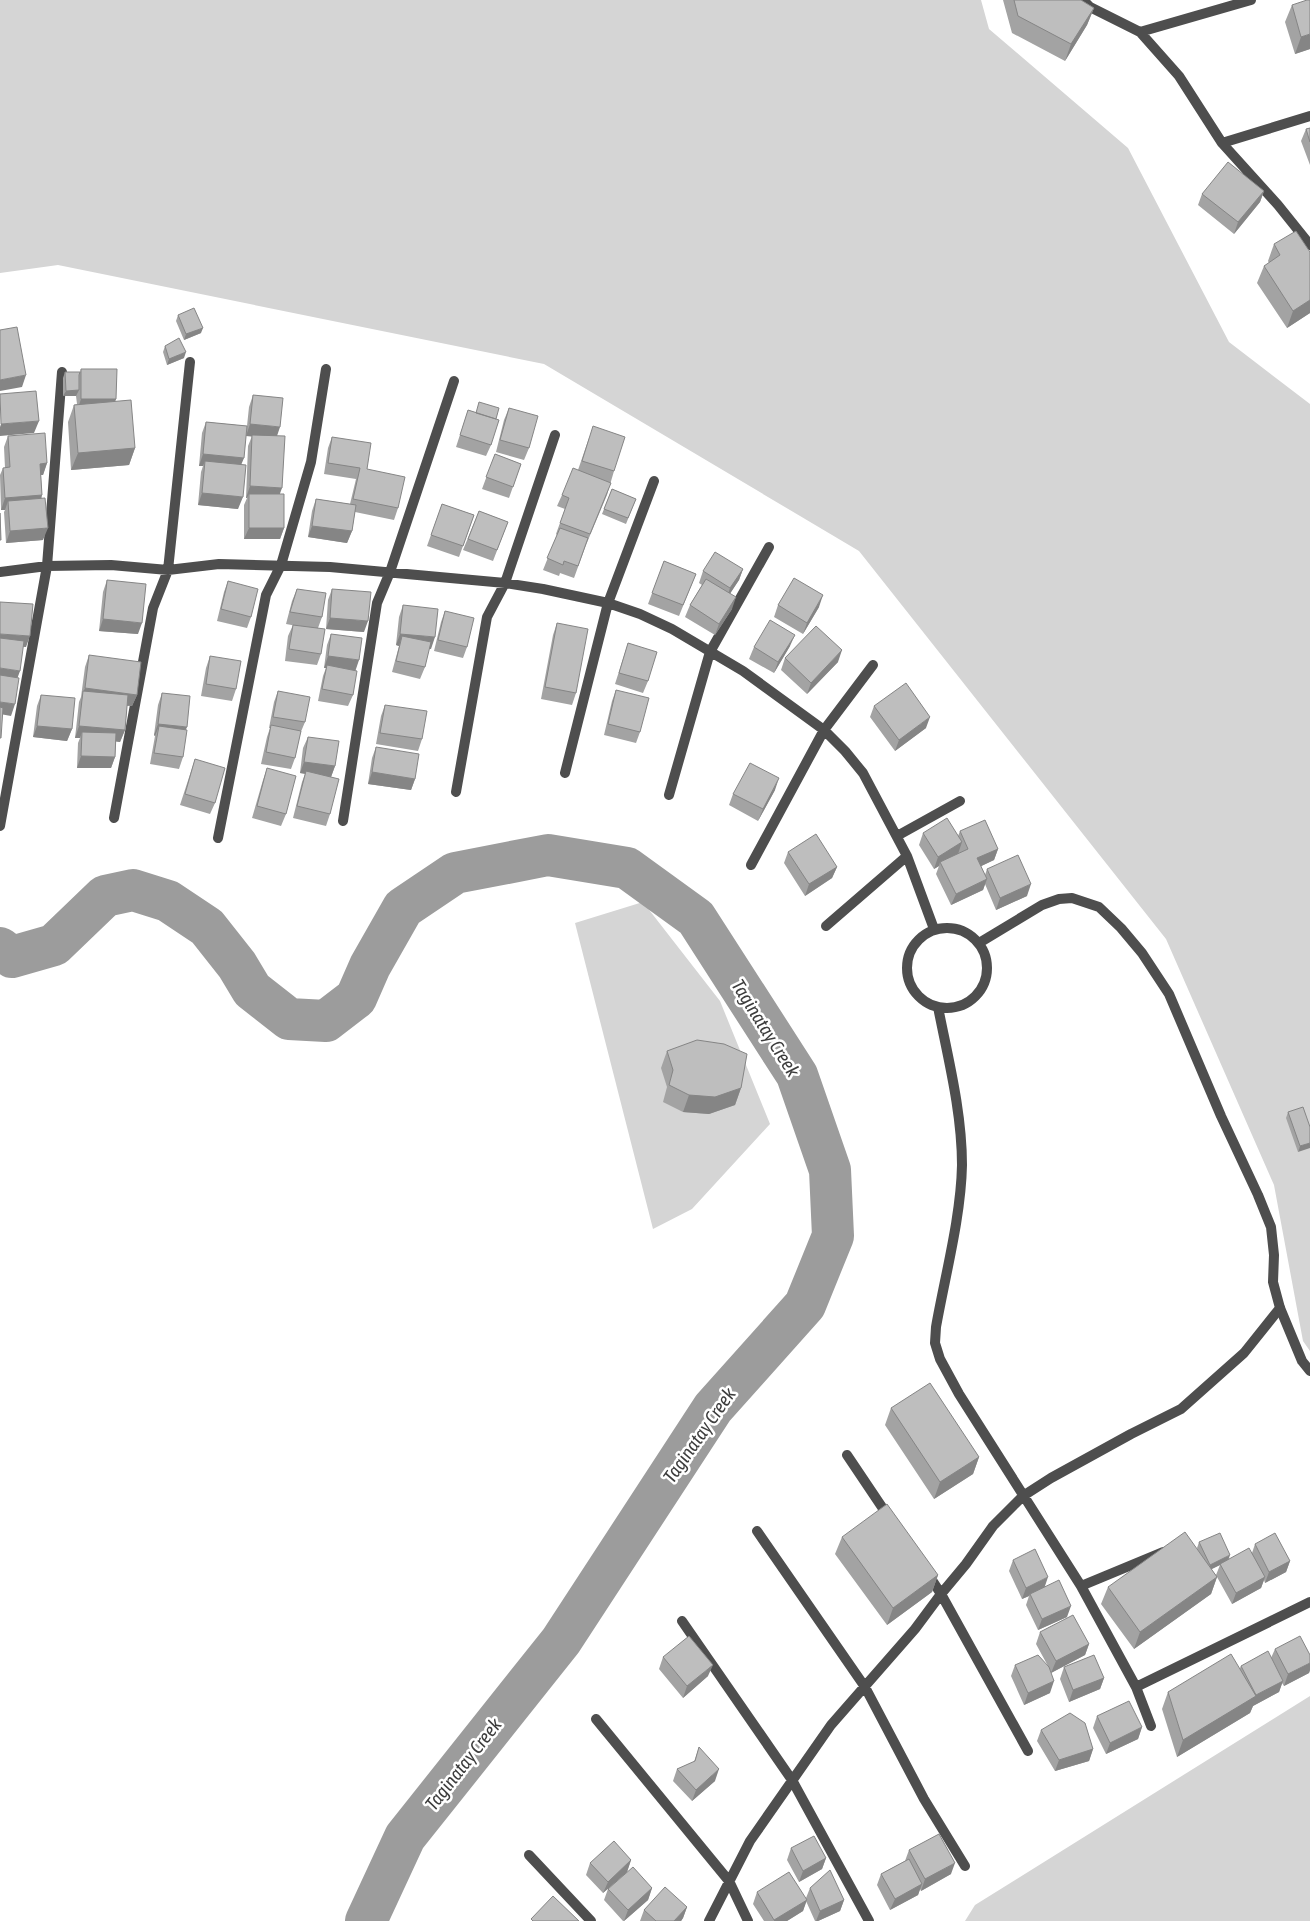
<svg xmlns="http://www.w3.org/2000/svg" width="1310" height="1921" viewBox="0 0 1310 1921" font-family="'Asap Condensed',sans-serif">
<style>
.green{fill:#d5d5d5}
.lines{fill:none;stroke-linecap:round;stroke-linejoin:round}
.river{stroke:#9c9c9c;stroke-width:42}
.minor{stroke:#4e4e4e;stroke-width:10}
.tertiary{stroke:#4e4e4e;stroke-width:10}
.wall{fill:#a3a3a3;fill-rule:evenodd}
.shaded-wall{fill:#858585}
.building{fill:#bebebe;stroke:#858585}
.labels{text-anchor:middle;stroke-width:5;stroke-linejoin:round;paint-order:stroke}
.water-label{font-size:19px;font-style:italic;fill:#3d3d3d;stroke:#fff}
</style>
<rect width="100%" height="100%" fill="#fff"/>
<path class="green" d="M0,0H981L989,29L1128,148L1229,342L1310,404V1351L1303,1341L1274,1185L1166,939L859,551L544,364L58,265L0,273Z
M643,902L720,1001L770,1124L692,1209L653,1229L575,923Z
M1310,1696V1921H965L975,1905Z"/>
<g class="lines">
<path class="river" d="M0,948L12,957L54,945L105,896L133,890L168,901L207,927L237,965L252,990L289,1019L326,1021L356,998L370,966L403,908L455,873L548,855L627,868L696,918L797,1075L830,1170L833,1236L805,1305L713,1408L561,1641L405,1837L366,1921"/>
<path class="minor" d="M1083,0L1090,7L1140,32L1179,76L1222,143L1278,205L1310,245
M1140,32L1251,0
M1222,143L1310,116
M0,572L47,566L111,565L168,570L219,564L330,567L505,583L543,589L608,603L640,614L672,629L743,671L824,730L845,751L863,773L907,856L934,929
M565,773L608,603L654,481
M456,792L487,617L505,583L555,435
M669,795L710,652L769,547
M114,818L153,608L168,570L190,362
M343,821L377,603L390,572L454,381
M0,826L47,566L62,372
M897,836L960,801
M218,838L266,595L281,565L311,462L326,369
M751,865L824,730L873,665
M826,926L907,856
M907 968a40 40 0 1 1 80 0a40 40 0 1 1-80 0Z
M938,1007C948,1058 962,1112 962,1165C961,1217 945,1276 936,1327L935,1343L940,1359L959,1394L1081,1586L1136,1687L1151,1726
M847,1455L890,1519
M757,1531L865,1687L924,1799L965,1866
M928,1574L941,1594L1028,1751
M1081,1586L1163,1552
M682,1621L792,1780L869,1921
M1136,1687L1310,1602
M596,1719L729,1881L748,1921
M529,1855L591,1921
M709,1921L750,1841L831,1725L915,1629L941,1594L966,1564L993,1526L1023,1496L1051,1478L1131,1434L1181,1409L1244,1353L1280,1308L1273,1282L1274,1255L1271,1227L1258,1195L1221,1116L1169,994L1142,953L1121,928L1099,907L1072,898L1059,899L1042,905L979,943"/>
<path class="tertiary" d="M1280,1308L1302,1361L1310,1371"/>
</g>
<path class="wall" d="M1003,0H1081L1094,8L1087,25L1065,61L1012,33Z
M1292,5L1310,49L1295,54L1285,22Z
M1310,128V165L1301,141L1306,129Z
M1264,191L1260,202L1234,234L1198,205L1202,194Z
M1274,244L1310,252V313L1287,328L1257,283L1264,266L1269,263L1268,261Z
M178,315L201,333L184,340L176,321Z
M165,346L184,358L167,365L163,352Z
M81,369L116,399L115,401L135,448L129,465L71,470L68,422L74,405L77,404L76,396H63V378L65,372H80Z
M253,395L277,436L280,494L284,528L280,539H244V505L247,498H246L248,446L252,436H246L241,464L238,509L198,505L201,472L203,466H199L202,433L206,422L247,426L249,407Z
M509,408L529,448L524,460L496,452L504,420Z
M468,410L496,419L491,445L486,456L456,447Z
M8,436L47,463L43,475H41L43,540L6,543L4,512L5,510H1L0,475L3,468H5L4,447Z
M332,437L367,469L398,508L394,520L355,512L352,531L347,543L308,537L312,511L316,499L350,504L356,479L324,474L328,448Z
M589,438L614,471L607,495L586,545L574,578L560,573L559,576L543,570L557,535L556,534L565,509L557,506L562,495L578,470Z
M495,454L521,464L509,498L482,489Z
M612,489L636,499L626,524L602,514Z
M442,504L474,515L459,557L427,546Z
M479,511L508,522L493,561L463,550Z
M664,561L696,574L679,616L648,604Z
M743,569L739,580L730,593L732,609L715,635L685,617L690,605L702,585L699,583L703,571Z
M107,580L138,634L99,631L103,592Z
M228,581L251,617L247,628L217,621L224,592Z
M297,589L322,617L318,628L321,654L317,665L285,661L288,636L293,625L297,626L286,624L292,601Z
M332,589L364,632L326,629L328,600Z
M403,605L431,649H429L425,667L420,679L392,672L399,646L396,645L399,617Z
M778,605L819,607L803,634L774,617Z
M445,611L467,647L463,658L434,651L441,622Z
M557,623L576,693L572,705L541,699L553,635Z
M331,634L355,671L353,695L348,706L318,701L323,676L326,668H324L327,645Z
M628,643L648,681L643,693L615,684Z
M790,646L774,673L749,659L754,647Z
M89,655L137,695L132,706H127L125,730L120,742L116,741L115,757L111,768H77L78,743L80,738H75L79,702L81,697L85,667Z
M210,656L236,689L232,701L201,696L206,668Z
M785,658L838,662L807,694L781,670Z
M616,690L640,732L636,743L604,735L612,701Z
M278,691L305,722L300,734L295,758L291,769L261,764L267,737L270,728H269L274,702Z
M162,693L185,730L183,757L179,769L150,764L155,736L154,735L158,705Z
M41,695L72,729L67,741L33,737L37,706Z
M385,705L422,739L418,751L376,744L381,716Z
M874,706L926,728L895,751L870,717Z
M308,737L335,766L331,777L330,814L326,826L293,818L302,782L305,774L300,773L303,748Z
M376,747L415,779L411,790L368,784L372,758Z
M195,759L215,803L210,814L180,805Z
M267,768L286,814L281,826L252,818L263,780Z
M775,790L758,821L729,805L733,794Z
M960,831L998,849L994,860L981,866L985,875L987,869L1027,896L996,910L985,884L983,890L951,905L936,874L939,866L934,869L919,845L923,833L958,836Z
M788,852L837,867L832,878L805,896L784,863Z
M667,1051L741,1088L735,1105L709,1114L683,1112L663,1102L667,1087L661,1068Z
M1288,1112L1310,1127L1298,1152L1286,1118Z
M891,1408L979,1457L973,1474L934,1499L885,1425Z
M842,1537L938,1575L932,1592L887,1625L835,1554Z
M1199,1542L1229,1559L1252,1553L1255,1544L1290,1561L1286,1572L1265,1583L1264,1580L1261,1588L1232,1604L1217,1577L1211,1594L1134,1649L1101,1604L1108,1587L1198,1551L1197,1548ZM1220,1565L1216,1575L1211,1569Z
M1013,1560L1045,1587L1067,1617L1038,1630L1026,1605L1029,1596L1022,1599L1009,1571Z
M1040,1632L1089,1644L1085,1655L1051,1673L1050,1670V1693L1024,1705L1011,1676L1015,1665L1048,1666L1036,1644Z
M1275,1649L1310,1655V1670L1309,1673L1284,1686L1282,1683L1279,1692L1253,1706L1250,1713L1177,1757L1162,1709L1168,1692L1240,1668L1241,1666L1271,1658Z
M663,1657L708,1676L683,1698L659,1669Z
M1064,1667L1104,1678L1100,1689L1069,1702L1060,1679Z
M1097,1716L1142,1727L1138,1739L1106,1754L1093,1728Z
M1041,1730L1093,1749L1089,1761L1055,1771L1037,1741Z
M699,1747L715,1781L692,1801L673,1781L677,1769L694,1762Z
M791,1848L826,1858L822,1869L799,1882L787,1860Z
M909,1850L951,1874L921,1891L920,1889L918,1895L890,1910L877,1885L881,1874L905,1861Z
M631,1860L627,1872L603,1893L586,1875L590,1863Z
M652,1888L648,1900L624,1921H623L604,1900L608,1889Z
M810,1888L844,1900L840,1911L818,1921H815L806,1901L803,1911L787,1921H764L753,1904L757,1892L806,1898Z
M687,1907L683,1918L681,1921H640L644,1910Z"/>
<path class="shaded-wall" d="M1094,8L1087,25L1065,61L1071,44Z
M1310,34V49L1295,54L1301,37Z
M1264,191L1260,202L1234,234L1238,222Z
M1310,300V313L1287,328L1293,311Z
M203,328L201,333L184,340L186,334Z
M186,352L184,358L167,365L169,359Z
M26,375L22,387L0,391V380Z
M79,390L76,396H63L66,391Z
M81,399H116L112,410L77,411Z
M39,421L34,433L0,436V427L1,424Z
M250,424L280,427L276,439L246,436Z
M135,448L129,465L71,470L78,453Z
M203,454L244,458L239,470L205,461L203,466H199Z
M47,463L43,475H36L40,464Z
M250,486L282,488L278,499L249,494L247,498H246Z
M202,493L243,497L238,509L198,505Z
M42,495L38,507L8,501L5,510H1L5,498Z
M312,526L352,531L347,543L308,537Z
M48,528L43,540L6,543L10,531Z
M249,528H284L280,539H244Z
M743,569L739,580L726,600L730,588Z
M823,595L819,607L803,634L807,623Z
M736,597L732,609L715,635L719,624Z
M330,618L368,621L364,632L326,629Z
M103,619L142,623L138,634L99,631Z
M0,634L30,636L26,647L0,646Z
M400,634L435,637L431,649L400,646L402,636L399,646L396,645Z
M795,635L790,646L774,673L778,662Z
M842,650L838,662L807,694L811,683Z
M328,656L359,660L355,672L327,665L326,668H324Z
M0,668L20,671L16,682L0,680Z
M85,688L137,695L132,706L82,700L83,693Z
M0,702L15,704L11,716L0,714Z
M930,717L926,728L895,751L899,740Z
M158,724L187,727L182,739L159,726L155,736L154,735Z
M37,726L72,729L67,741L33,737Z
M79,726L125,730L120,742L82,738V732L80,738H75Z
M81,756L115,757L111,768H77Z
M304,762L335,766L331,777L300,773Z
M372,772L415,779L411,790L368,784Z
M779,778L775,790L758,821L763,809Z
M962,842L958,854L940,862L939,866L934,869L938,857Z
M998,849L994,860L973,870L977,858Z
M837,867L832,878L805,896L809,884Z
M987,879L983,890L951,905L956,894Z
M1031,884L1027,896L996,910L1000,898Z
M741,1088L735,1105L709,1114L683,1112L689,1095Z
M1310,1143V1148L1298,1152L1300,1146Z
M979,1457L973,1474L934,1499L940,1482Z
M1230,1555L1228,1561L1208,1571L1210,1565Z
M1290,1561L1286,1572L1265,1583L1269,1572Z
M938,1575L932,1592L887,1625L893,1608Z
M1048,1577L1044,1589L1030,1594L1029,1596L1022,1599L1026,1588Z
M1217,1577L1211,1594L1134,1649L1140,1632Z
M1265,1577L1261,1588L1232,1604L1236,1593Z
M1071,1606L1067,1617L1038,1630L1042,1619Z
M1089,1644L1085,1655L1051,1673L1056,1661Z
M1310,1663V1670L1309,1673L1284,1686L1288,1674Z
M713,1665L708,1676L683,1698L687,1686Z
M1104,1678L1100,1689L1069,1702L1073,1690Z
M1054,1681L1050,1693L1024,1705L1028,1693Z
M1283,1681L1279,1692L1253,1706L1250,1713L1177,1757L1183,1740L1256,1695Z
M1142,1727L1138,1739L1106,1754L1110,1743Z
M1093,1749L1089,1761L1055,1771L1059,1760Z
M719,1769L715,1781L692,1801L696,1790Z
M826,1858L822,1869L799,1882L803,1871Z
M631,1860L627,1872L603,1893L608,1882Z
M955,1863L951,1874L921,1891L925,1879Z
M922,1884L918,1895L890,1910L895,1899Z
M652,1888L648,1900L624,1921L628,1910Z
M807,1900L803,1911L787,1921H774V1920Z
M844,1900L840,1911L818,1921H816L820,1911Z
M687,1907L683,1918L681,1921H674Z"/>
<path class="building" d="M1014,0H1081L1094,8L1071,44L1018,16Z
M1307,0H1310V34L1301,37L1292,5Z
M1310,128V142L1306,129Z
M1228,162L1264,191L1238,222L1202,194Z
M1296,231L1310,252V300L1293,311L1264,266L1280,255L1274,244Z
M194,308L203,328L186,334L178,315Z
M17,327L26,375L0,380V330Z
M179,338L186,352L169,359L165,346Z
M81,369H117L116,399H81Z
M65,372H80L79,375V390L66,391Z
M36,391L39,421L1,424L0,394Z
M253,395L283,398L280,427L250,424Z
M131,400L135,448L78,453L74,405Z
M479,402L499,408L496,419L476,413Z
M509,408L538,416L529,448L500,440Z
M468,410L499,420L491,445L460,435Z
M206,422L247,426L244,458L203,454Z
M593,426L625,437L614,471L582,461Z
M45,433L47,463L40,464L42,495L5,498L3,468L10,467L8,436Z
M252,435L285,436L282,488L250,486Z
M332,437L371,443L367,469L405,477L398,508L353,499L360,468L328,463Z
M495,454L521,464L513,487L486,477Z
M205,461L246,465L243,497L202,493Z
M573,468L611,483L590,534L560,523L569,498L562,495Z
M612,489L636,499L628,518L604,509Z
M249,494H284V528H249Z
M45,498L48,528L10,531L8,501Z
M316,499L356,505L352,531L312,526Z
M442,504L474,515L463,546L431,535Z
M479,511L508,522L497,550L468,539Z
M0,513L1,540H0Z
M560,528L588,538L578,566L564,561L563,565L547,558Z
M715,552L743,569L730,588L703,571Z
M664,561L696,574L683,605L652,593Z
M794,578L823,595L807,623L778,605Z
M706,579L736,597L719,624L690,605Z
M107,580L146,584L142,623L103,619Z
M228,581L258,589L251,617L221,609Z
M297,589L326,593L322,617L290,612Z
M332,589L371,592L368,621L330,618Z
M0,602L33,604L30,636L0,634Z
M403,605L438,609L435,637L400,634Z
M445,611L474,618L467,647L438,640Z
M770,620L795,635L778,662L754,647Z
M557,623L588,629L576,693L545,687Z
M293,625L325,629L321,654L289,649Z
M816,626L842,650L811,683L785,658Z
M331,634L362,638L359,660L328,656Z
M402,636L431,642L425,667L396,661Z
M0,638L24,641L20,671L0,668Z
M628,643L657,652L648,681L619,673Z
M89,655L141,662L137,695L85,688Z
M210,656L241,661L236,689L206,684Z
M327,665L357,671L353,695L322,689Z
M0,675L19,678L15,704L0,702Z
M906,683L930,717L899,740L874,706Z
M616,690L649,698L640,732L608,724Z
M83,691L128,695L125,730L79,726Z
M278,691L310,697L305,722L273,717Z
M162,693L190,696L187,727L158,724Z
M41,695L75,698L72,729L37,726Z
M385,705L427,711L422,739L380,733Z
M0,707L3,708L1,738H0Z
M271,725L301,731L295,758L266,752Z
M159,726L187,730L183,757L154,753Z
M82,732L116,733L115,757L81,756Z
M308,737L339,741L335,766L304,762Z
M376,747L419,754L415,779L372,772Z
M195,759L225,768L215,803L185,794Z
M750,763L779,778L763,809L733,794Z
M267,768L296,776L286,814L257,806Z
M306,771L339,779L330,814L297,806Z
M947,818L962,842L938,857L923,833Z
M985,820L998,849L977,858L987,879L956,894L940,862L968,849L960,831Z
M816,834L837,867L809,884L788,852Z
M1018,855L1031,884L1000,898L987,869Z
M697,1040L724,1044L747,1054L741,1088L715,1097L689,1095L669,1085L673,1070L667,1051Z
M1303,1107L1310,1127V1143L1300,1146L1288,1112Z
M930,1383L979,1457L940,1482L891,1408Z
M887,1504L938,1575L893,1608L842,1537Z
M1185,1532L1217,1577L1140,1632L1108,1587Z
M1220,1533L1230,1555L1210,1565L1199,1542Z
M1275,1533L1290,1561L1269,1572L1255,1544Z
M1249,1548L1265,1577L1236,1593L1220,1564Z
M1035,1549L1048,1577L1026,1588L1013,1560Z
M1059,1580L1071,1606L1042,1619L1030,1594Z
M1073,1615L1089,1644L1056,1661L1040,1632Z
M689,1636L713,1665L687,1686L663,1657Z
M1300,1636L1310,1655V1663L1288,1674L1275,1649Z
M1268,1651L1283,1681L1256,1695L1241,1666Z
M1231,1654L1256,1696L1183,1740L1168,1692Z
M1038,1655L1049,1667L1054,1681L1028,1693L1015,1665Z
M1094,1655L1104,1678L1073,1690L1064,1667Z
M1129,1701L1142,1727L1110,1743L1097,1716Z
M1070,1713L1085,1723L1093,1749L1059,1760L1041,1730Z
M699,1747L719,1769L696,1790L677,1769L695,1761Z
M939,1834L955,1863L925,1879L909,1850Z
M814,1836L826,1858L803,1871L791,1848Z
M614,1841L631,1860L608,1882L590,1863Z
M909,1859L922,1884L895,1899L881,1874Z
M633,1867L652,1888L628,1910L608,1889Z
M830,1870L844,1900L820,1911L810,1888Z
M789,1872L807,1900L774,1920L757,1892Z
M665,1887L687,1907L674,1921H656L644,1910Z
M553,1896L579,1921H533L531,1919Z"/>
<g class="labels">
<g class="water-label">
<text transform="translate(766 1028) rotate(58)" y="7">Taginatay Creek</text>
<text transform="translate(699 1435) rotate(-55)" y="7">Taginatay Creek</text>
<text transform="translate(463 1764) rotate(-52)" y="7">Taginatay Creek</text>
</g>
</g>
</svg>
